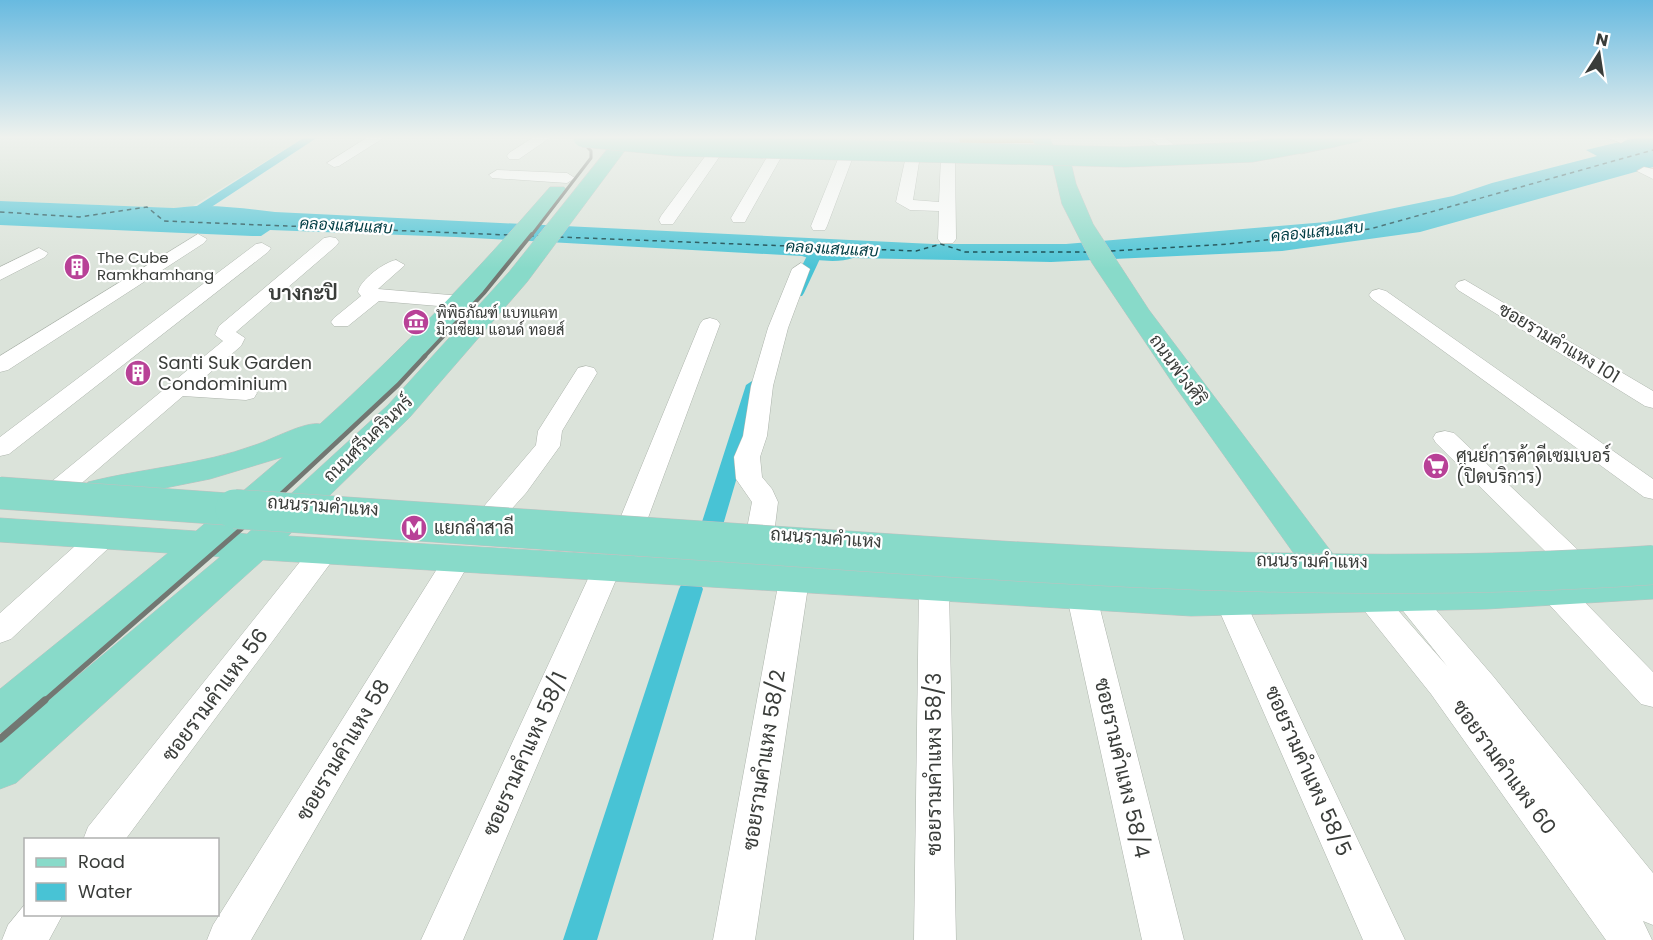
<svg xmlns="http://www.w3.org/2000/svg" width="1653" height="940" viewBox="0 0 1653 940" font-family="Poppins,Sarabun,sans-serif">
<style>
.built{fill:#cddbcc}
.green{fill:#d1a867}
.water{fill:#48c3d5}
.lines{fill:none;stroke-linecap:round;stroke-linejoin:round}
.canal{fill:#48c3d5;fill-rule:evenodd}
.ferry{stroke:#003c43;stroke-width:1.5;stroke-dasharray:4.5 4;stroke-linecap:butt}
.minor-casing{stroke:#adb4ac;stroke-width:1}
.major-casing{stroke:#c0c1c0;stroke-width:1}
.minor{fill:#fff;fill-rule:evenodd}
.major{fill:#88dac9;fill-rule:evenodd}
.rail-far4{stroke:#727772;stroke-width:3}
.rail-far3{stroke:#727772;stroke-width:4}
.rail-far2{stroke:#727772;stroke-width:4.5}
.rail-far1{stroke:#727772;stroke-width:5}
.rail{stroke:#727772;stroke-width:7}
.major-bridge-far2-casing{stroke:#c0c1c0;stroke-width:21;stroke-linecap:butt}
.major-bridge-far1-casing{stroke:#c0c1c0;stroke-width:33;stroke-linecap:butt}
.major-bridge-casing{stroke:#c0c1c0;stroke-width:40;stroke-linecap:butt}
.major-bridge-far2{stroke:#88dac9;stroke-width:20}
.major-bridge-far1{stroke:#88dac9;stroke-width:32}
.major-bridge{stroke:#88dac9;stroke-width:39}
.labels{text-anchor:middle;stroke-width:4.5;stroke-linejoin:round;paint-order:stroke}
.far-poi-label{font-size:15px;fill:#3a3d3a;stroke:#fff;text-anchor:start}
.far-water-label{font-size:16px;font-style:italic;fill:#003c43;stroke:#fff}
.street-label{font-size:18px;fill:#3a3d3a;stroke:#fff}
.poi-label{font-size:18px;fill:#3a3d3a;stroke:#fff;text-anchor:start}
.far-district-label{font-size:20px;font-weight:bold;fill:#3a3d3a;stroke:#fff}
.near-street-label{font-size:21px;fill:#3a3d3a;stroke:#fff}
</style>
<rect width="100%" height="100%" fill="#dbe3da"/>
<path class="built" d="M0,137H305L193,206L174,208L0,201Z
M783,137H959L960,143L827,139Z"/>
<path class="green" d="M959,137H1032L1034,143H960Z"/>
<path class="water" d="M1640,137H1653V167L1420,232L1282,251L1051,262L853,258C839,263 815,261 802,256L456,237L270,230L261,236H252L0,225V201L174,208C208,203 241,208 275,212L933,244H1066L1326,222L1453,196L1492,183L1597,156L1586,150Z"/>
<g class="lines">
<path class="canal" d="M305,137H318L187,223L182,224L175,220Z
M818,244L825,248L804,293L802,296H790L788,293L811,248Z
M755,379L764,385L723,525L720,530L712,532L704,530L701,525L746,385Z
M691,580L700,583L703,589L597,940H563L679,589L682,583Z"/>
<path class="ferry" d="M0,212L79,217L147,207L164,221L509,235
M529,236H539
M559,237L916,251L941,244L965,252H1088
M1111,251L1228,244L1370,229L1653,150"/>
<defs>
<path id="minor" d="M368,137H385L339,166L334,167L327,163Z
M534,137H551L519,159H509L507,156L509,153Z
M1147,137H1164L1178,148L1176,151H1166Z
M1606,137H1627L1628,139L1621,143Z
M717,146L724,150L673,224H661L659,220L661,216L712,147Z
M777,148L784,152L747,218L745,222H733L731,218L770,152Z
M847,150L854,154L827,226L825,230H813L811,226L840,154Z
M913,152L920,156L913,200L939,202L941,157L948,153L955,157L956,239L953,243H941L938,239L939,211L910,210L896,202L906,156Z
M1644,167L1653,169V179L1637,171Z
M497,170L567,173L575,178L567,183L492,178L489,175Z
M198,234L207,239L204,243L8,370L0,372V356Z
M330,237L336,238L339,242L336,246L236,332L245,338L241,346L198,383L254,388L257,393L254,398L246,400L183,396L69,494L60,496L51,494L47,488L51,482L223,341L215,335L219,326L324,238Z
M262,243L271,248L268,252L9,454L0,456V437L256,244Z
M39,248L48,253L45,257L0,280V267Z
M396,260L405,265L378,289L462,296L472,302L462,308L379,301L348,326H334L331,322L334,318L361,296L358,292C360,280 384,262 396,260Z
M801,263L810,269L788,328L773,386L767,436L760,457L762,477L772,489L778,502L774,534L770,541L760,543L750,541L746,534L752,502L736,479L734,457L743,436L751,386L768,328L792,269Z
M1465,280L1653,391V408L1645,406L1458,290L1455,286L1458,282Z
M1379,289L1386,291L1653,479V499L1644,497L1372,299L1369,295L1372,291Z
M710,318L717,320L720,324L645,526L641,532L631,535L621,532L617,526L700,324L703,320Z
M586,366L594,368L597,373L562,431L560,446L526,493L498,524L488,527L478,524L474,518L536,445L538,431L578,368Z
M1445,431L1454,433L1577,549L1581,556L1577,563L1567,566L1557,563L1436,443L1433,438L1436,433Z
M104,527L114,529L118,536L114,543L11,639L0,643V613L94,529Z
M325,540L335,543L339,550L335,557L125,840H83L88,827L315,543Z
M457,550L467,553L471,560L251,940H207L213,925L447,553Z
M607,558L617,561L621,568L463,940H421L593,568L597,561Z
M794,570L804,573L809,580L755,940H713L779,580L784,573Z
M934,577L944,580L949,588L956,940H914L919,588L924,580Z
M1556,581L1567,584L1653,672V707L1641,704L1545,600L1541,592L1545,584Z
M1082,586L1093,589L1097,597L1184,940H1142L1067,597L1071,589Z
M1407,586L1418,589L1493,676L1653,873V925L1643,921L1652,940H1606L1431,694L1355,599L1359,591L1370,588L1381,591L1447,666L1392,597L1396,589Z
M1231,592L1242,595L1246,603L1405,940H1363L1216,603L1220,595Z
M26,903V914H63L49,940H2L8,925Z"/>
<path id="major" d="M617,137H635L527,282L410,417L288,536L1191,588L1323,584L1307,572L1174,385L1092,263L1062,204L1053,166L1042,157L1031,137H1049L1055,149L1071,163L1076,184L1093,224L1149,310L1333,554L1359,572L1365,582L1363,585L1653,571V599L1487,609L1191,616L263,560L16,783L0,789V741L15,728L0,733V689L168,553L0,542V518L196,531L283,457L210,479L100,501L88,498L83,490L88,482C143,468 201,465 255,445C271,440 305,421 320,424C402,350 478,270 550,187H564L567,191L564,195C524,245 483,294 439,341C375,408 307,471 238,533L247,534L388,405L509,272ZM212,556L220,557L20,724Z
M1330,137H1364L1361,141L1301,154L1292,149L1295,145Z"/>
</defs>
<use href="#minor" class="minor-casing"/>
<use href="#major" class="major-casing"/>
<use href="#minor" class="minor"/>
<use href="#major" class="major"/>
<path class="rail-far4" d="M531,236L591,158V151L578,137"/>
<path class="rail-far3" d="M423,358L484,293L532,234"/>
<path class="rail-far2" d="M263,511L398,385L425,356"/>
<path class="rail-far1" d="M43,702L264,509"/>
<path class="rail" d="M0,739L45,700"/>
<defs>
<path id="major-bridge-far2" d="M583,137L677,146L1125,157L1252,152L1334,137"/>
<path id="major-bridge-far1" d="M0,493L257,511"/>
<path id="major-bridge" d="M235,509C437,523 639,537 840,550C1111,569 1382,584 1653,565"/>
</defs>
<use href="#major-bridge-far2" class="major-bridge-far2-casing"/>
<use href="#major-bridge-far1" class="major-bridge-far1-casing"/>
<use href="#major-bridge" class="major-bridge-casing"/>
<use href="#major-bridge-far2" class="major-bridge-far2"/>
<use href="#major-bridge-far1" class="major-bridge-far1"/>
<use href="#major-bridge" class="major-bridge"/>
</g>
<linearGradient id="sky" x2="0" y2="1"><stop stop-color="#68bae0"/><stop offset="0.51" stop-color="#eff2ee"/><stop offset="1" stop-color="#eff2ee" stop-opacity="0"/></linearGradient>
<rect width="1653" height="269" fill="url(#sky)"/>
<defs>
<symbol id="building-disc" viewBox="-11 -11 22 22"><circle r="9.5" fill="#b84197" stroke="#fff"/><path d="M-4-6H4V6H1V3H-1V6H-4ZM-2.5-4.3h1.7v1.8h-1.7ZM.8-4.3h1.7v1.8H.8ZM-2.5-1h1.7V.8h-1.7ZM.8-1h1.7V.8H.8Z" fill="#fff"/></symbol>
<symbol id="museum-disc" viewBox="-11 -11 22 22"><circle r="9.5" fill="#b84197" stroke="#fff"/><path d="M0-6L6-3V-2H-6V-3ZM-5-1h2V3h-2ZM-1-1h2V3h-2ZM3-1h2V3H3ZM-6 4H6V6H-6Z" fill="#fff"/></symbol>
<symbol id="supermarket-disc" viewBox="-11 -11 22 22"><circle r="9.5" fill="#b84197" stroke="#fff"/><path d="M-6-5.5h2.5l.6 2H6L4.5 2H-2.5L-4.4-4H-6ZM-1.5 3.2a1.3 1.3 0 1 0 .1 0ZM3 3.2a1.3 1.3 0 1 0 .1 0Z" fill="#fff"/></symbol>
<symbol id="metro-disc" viewBox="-11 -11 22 22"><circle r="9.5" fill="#b84197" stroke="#fff"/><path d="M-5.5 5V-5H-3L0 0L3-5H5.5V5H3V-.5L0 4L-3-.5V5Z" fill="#fff"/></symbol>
</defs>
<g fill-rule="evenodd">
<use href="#building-disc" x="62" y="252" width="30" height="30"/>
<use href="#museum-disc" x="401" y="307" width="30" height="30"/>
<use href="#building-disc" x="123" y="358" width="30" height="30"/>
<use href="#supermarket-disc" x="1421" y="451" width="30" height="30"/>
<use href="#metro-disc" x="399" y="513" width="30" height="30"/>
</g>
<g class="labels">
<g class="far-poi-label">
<text x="97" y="263">The Cube<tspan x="97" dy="17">Ramkhamhang</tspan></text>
<text x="436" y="318">พิพิธภัณฑ์ แบทแคท<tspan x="436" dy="17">มิวเซียม แอนด์ ทอยส์</tspan></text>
</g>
<g class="far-water-label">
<text transform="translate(346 225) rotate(3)" y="6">คลองแสนแสบ</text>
<text transform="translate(1317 231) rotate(-6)" y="6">คลองแสนแสบ</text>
<text transform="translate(832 248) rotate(3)" y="6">คลองแสนแสบ</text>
</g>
<g class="street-label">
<text transform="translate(1559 343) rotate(31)" y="6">ซอยรามคำแหง 101</text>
<text transform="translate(1178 370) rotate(54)" y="6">ถนนพ่วงศิริ</text>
<text transform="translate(368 439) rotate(-44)" y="6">ถนนศรีนครินทร์</text>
<text transform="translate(323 506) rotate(4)" y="6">ถนนรามคำแหง</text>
<text transform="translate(826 538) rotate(4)" y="6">ถนนรามคำแหง</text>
<text transform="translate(1312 561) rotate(1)" y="6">ถนนรามคำแหง</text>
</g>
<g class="poi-label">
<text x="158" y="369">Santi Suk Garden<tspan x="158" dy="21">Condominium</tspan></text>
<text x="1456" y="462">ศูนย์การค้าดีเซมเบอร์<tspan x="1456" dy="21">(ปิดบริการ)</tspan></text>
<text x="434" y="534">แยกลำสาลี</text>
</g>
<g class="far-district-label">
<text x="303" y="300">บางกะปิ</text>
</g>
<g class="near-street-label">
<text transform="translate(215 695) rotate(-53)" y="7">ซอยรามคำแหง 56</text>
<text transform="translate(343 750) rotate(-59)" y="7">ซอยรามคำแหง 58</text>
<text transform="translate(525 754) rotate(-66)" y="7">ซอยรามคำแหง 58/1</text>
<text transform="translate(764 760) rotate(-81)" y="7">ซอยรามคำแหง 58/2</text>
<text transform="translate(934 764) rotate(-90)" y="7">ซอยรามคำแหง 58/3</text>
<text transform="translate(1504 767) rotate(54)" y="7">ซอยรามคำแหง 60</text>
<text transform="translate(1122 768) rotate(77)" y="7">ซอยรามคำแหง 58/4</text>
<text transform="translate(1308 771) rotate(66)" y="7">ซอยรามคำแหง 58/5</text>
</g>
</g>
<rect x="24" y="838" width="195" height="78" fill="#ffffff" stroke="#b0b1b0" stroke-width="1.5"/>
<rect x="36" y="858" width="30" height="9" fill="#88dac9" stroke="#b0b1b0" stroke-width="1.5"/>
<text x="78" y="868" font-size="18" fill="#3a3d3a">Road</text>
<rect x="36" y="883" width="30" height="18" fill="#48c3d5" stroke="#b0b1b0" stroke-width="1.5"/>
<text x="78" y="898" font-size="18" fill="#3a3d3a">Water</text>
<g transform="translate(1599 54) rotate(12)" stroke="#ffffff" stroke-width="4.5" paint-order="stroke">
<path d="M0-4.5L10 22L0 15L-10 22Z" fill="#3a3d3a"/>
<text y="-9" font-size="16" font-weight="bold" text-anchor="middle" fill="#3a3d3a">N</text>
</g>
</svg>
